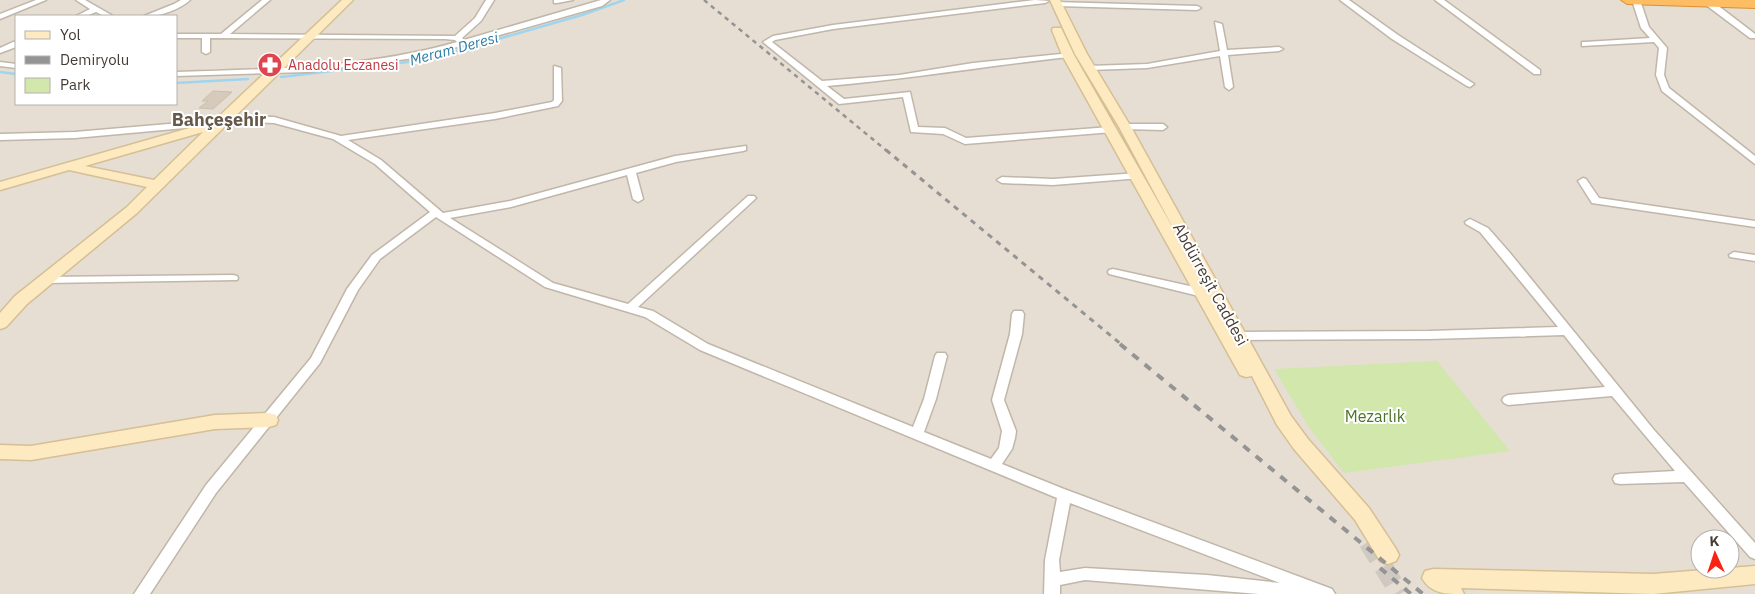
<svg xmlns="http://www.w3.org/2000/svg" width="1755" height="594" viewBox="0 0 1755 594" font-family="'IBM Plex Sans',sans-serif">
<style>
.residential{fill:#e6ded2;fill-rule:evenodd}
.education{fill:#ebe0cd}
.green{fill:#d1e7ac}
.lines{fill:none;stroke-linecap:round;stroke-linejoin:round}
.stream{stroke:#9fd5ef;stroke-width:2.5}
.building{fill:#d6cabc;stroke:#cebeac}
.secondary-tunnel{stroke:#cfc9c1;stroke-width:19;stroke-dasharray:19 10;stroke-linecap:butt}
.street-casing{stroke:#c0b6a9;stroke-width:3}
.secondary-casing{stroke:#d5bf95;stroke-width:3}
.highway-casing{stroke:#dc9033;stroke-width:2}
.street{fill:#fff;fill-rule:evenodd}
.secondary{fill:#feeac1;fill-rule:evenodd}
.highway{fill:#fdbd63;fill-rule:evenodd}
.rail-far2{stroke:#949494;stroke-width:2.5;stroke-dasharray:4.5 4.5;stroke-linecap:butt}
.rail-far1{stroke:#949494;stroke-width:3;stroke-dasharray:5.5 5.5;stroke-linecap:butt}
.rail{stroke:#949494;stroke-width:4;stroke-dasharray:8 8;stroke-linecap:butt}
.labels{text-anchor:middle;stroke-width:4;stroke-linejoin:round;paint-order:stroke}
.far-health-label{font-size:14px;fill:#be3a42;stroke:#fff;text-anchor:start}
.far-water-label{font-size:15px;font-style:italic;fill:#2d7da6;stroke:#fff}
.street-label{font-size:16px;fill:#443c34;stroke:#fff}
.park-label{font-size:16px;fill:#4b7528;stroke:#fff}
.far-district-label{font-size:18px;font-weight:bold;fill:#66594b;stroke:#fff}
</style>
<rect width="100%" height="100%" fill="#f2ece4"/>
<path class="residential" d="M0,0H1755V594H0ZM16,16H176V104H16ZM1700,539H1730V569H1700Z"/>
<path class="education" d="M1475,585L1592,594H1479Z"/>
<path class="green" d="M1437,361L1510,451L1344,473L1308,426L1274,369Z"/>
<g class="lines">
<path class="stream" d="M0,72L16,74
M281,77L425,60L582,15L624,0
M176,83L248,79"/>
</g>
<path class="building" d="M213,91L232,92L213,109L199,108L208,101H202Z"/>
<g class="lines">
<path class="secondary-tunnel" d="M1368,542L1400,594"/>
<defs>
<path id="street" d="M36,0H46L0,19V14Z
M76,0H85L113,16H104L96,12L86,16H76L90,9Z
M181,0H190C179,10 159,17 144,16L174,4Z
M262,0H270L230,34L455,36L475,18L486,0H494L481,21L462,38L464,40L601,0H610L602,6L422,57L307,72L176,76V72C270,69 366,68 457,42L455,40L445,39L210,38V52L206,54L202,52V38H176V34H221Z
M554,0H573L557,3H554Z
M1035,0L1049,1L1045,3L833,29L775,40L772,42L822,81L899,75L973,63L1071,53V57H1068C988,66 908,79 827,86L844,99L910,92L918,127L945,128L966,138L1110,127L1114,130L1113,132L965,144L943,134L911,132L903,97L839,104L763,42L773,36L833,25Z
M1340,0H1349L1398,35L1474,84L1470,87L1467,86L1392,39Z
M1435,0H1444L1540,70V74H1534Z
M1632,0H1640L1649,27L1667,48L1664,75L1669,88L1755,156V164L1662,91L1656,75L1659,48L1654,42L1582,46V42H1585L1650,38L1641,28Z
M1706,1H1712L1755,34V38H1750L1706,5Z
M1054,2L1197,6L1201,8L1197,10L1057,6L1053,4Z
M1215,22L1222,24L1227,50L1279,47L1283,49L1279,51L1228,55L1233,87L1229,90L1225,87L1220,56L1147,68L1089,70L1085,68L1089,66L1147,64L1220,51Z
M13,42H16V47L0,53V48Z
M0,62L16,64V68L0,66Z
M554,66L561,68L562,101L558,106L495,119L348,140L381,160L443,213L510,201L675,156L746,146V150L743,151L676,162L636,173L643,199L638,202L633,199L627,175L511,207L450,218L553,283L628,304L748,196H754L756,198L754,200L638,307L653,311L708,344L913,427L924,399L935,356L937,353H945L947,356L936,399L924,432L991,459L999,448L1002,431L992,400L1010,334L1012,314L1014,311H1022L1024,314L1022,334L1004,400L1016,431L1015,438L1012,449L1002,464L1064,489L1332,589L1335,594H1259L1085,580L1060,585V594H1044L1045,560L1057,498L700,350L645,317L545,287L436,217L380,259L358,290L320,363L216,493L150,594H134L206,485L311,358L347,289L372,255L430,212L375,164L333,139L274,123L226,121L223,120V116L274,117L341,136L495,113L552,102L554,100ZM1070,503L1280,583L1207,575L1085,568L1060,572L1059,560Z
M215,120L218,121V125L75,138L0,140V134L75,132Z
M1125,124H1163L1167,127L1163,130L1122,129V125Z
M1138,173L1141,174V178L1053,185L1002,183L997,180L1002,177L1053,179Z
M1583,178L1586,179L1599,198L1755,221V227L1592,203L1578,181Z
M1470,219L1488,228L1510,253L1654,430L1755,543V559L1750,557L1684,482L1620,484L1615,483L1613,479L1615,475L1620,474L1675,471L1612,396L1508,405L1504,403L1502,400L1504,397L1508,395L1605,387L1564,335L1429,339L1240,340L1234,336L1240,332L1429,331L1558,327L1480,232L1466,224L1465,222Z
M1734,252L1755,255V261L1730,257L1729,255Z
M1113,269L1203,289L1209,293L1203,297L1109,274L1108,272L1109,270Z
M233,275L237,276L238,278L237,280L45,283L39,280L45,277Z"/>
<path id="secondary" d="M342,0H353L137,213L27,304L6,327L0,329V313L15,296L127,207L147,187L69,170L0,190V182L214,121ZM203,132L154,180L85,166Z
M1050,0H1060L1087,54L1131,127L1291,416L1308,439L1369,508L1396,549L1399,555L1396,561L1388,564L1380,561L1355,520L1294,449L1277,425L1252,376L1246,377L1240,375L1062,55L1052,30L1053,28H1061L1062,30L1074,55L1177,235L1119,127L1075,54Z
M269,413L276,415L278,420L276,425L269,427L215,429L31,460L0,459V445L31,446L215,415Z
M1755,566V584L1653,594L1461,588L1464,594C1446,594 1431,594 1422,578L1425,571L1433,569L1653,574Z"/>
<path id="highway" d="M1621,0H1755V8L1627,4Z"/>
</defs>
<use href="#street" class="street-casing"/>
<use href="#secondary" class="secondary-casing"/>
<use href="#highway" class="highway-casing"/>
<use href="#street" class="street"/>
<use href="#secondary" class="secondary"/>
<use href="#highway" class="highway"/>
<path class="rail-far2" d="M704,0L887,151"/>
<path class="rail-far1" d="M886,150L1122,345"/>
<path class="rail" d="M1120,344L1423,594
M1380,568L1411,594"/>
</g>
<defs>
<symbol id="pharmacy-disc" viewBox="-11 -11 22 22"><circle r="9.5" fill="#e0444e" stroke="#fff"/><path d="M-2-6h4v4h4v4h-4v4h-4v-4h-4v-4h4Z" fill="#fff"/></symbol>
</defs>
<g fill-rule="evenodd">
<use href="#pharmacy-disc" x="256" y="51" width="28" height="28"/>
</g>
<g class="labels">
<g class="far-health-label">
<text x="288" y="70">Anadolu Eczanesi</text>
</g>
<g class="far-water-label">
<text transform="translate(454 49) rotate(-15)" y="5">Meram Deresi</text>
</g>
<g class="street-label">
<text transform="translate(1211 284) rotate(61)" y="6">Abdürreşit Caddesi</text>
</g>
<g class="park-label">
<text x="1375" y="422">Mezarlık</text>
</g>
<g class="far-district-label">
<text x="219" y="126">Bahçeşehir</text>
</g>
</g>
<rect x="15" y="15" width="162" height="90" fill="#ffffff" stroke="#b4b1ae"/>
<rect x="25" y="31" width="25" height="8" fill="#feeac1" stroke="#b4b1ae"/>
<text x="60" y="40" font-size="15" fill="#443c34">Yol</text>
<rect x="25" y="56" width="25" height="8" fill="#949494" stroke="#b4b1ae"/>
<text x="60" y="65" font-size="15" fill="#443c34">Demiryolu</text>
<rect x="25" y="78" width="25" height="15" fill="#d1e7ac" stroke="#b4b1ae"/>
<text x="60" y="90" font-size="15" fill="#443c34">Park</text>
<g transform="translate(1715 554) rotate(357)"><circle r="24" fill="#ffffff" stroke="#b4b1ae"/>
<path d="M0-4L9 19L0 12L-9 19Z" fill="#f92313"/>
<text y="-8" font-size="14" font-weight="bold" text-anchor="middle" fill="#443c34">K</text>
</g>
</svg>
